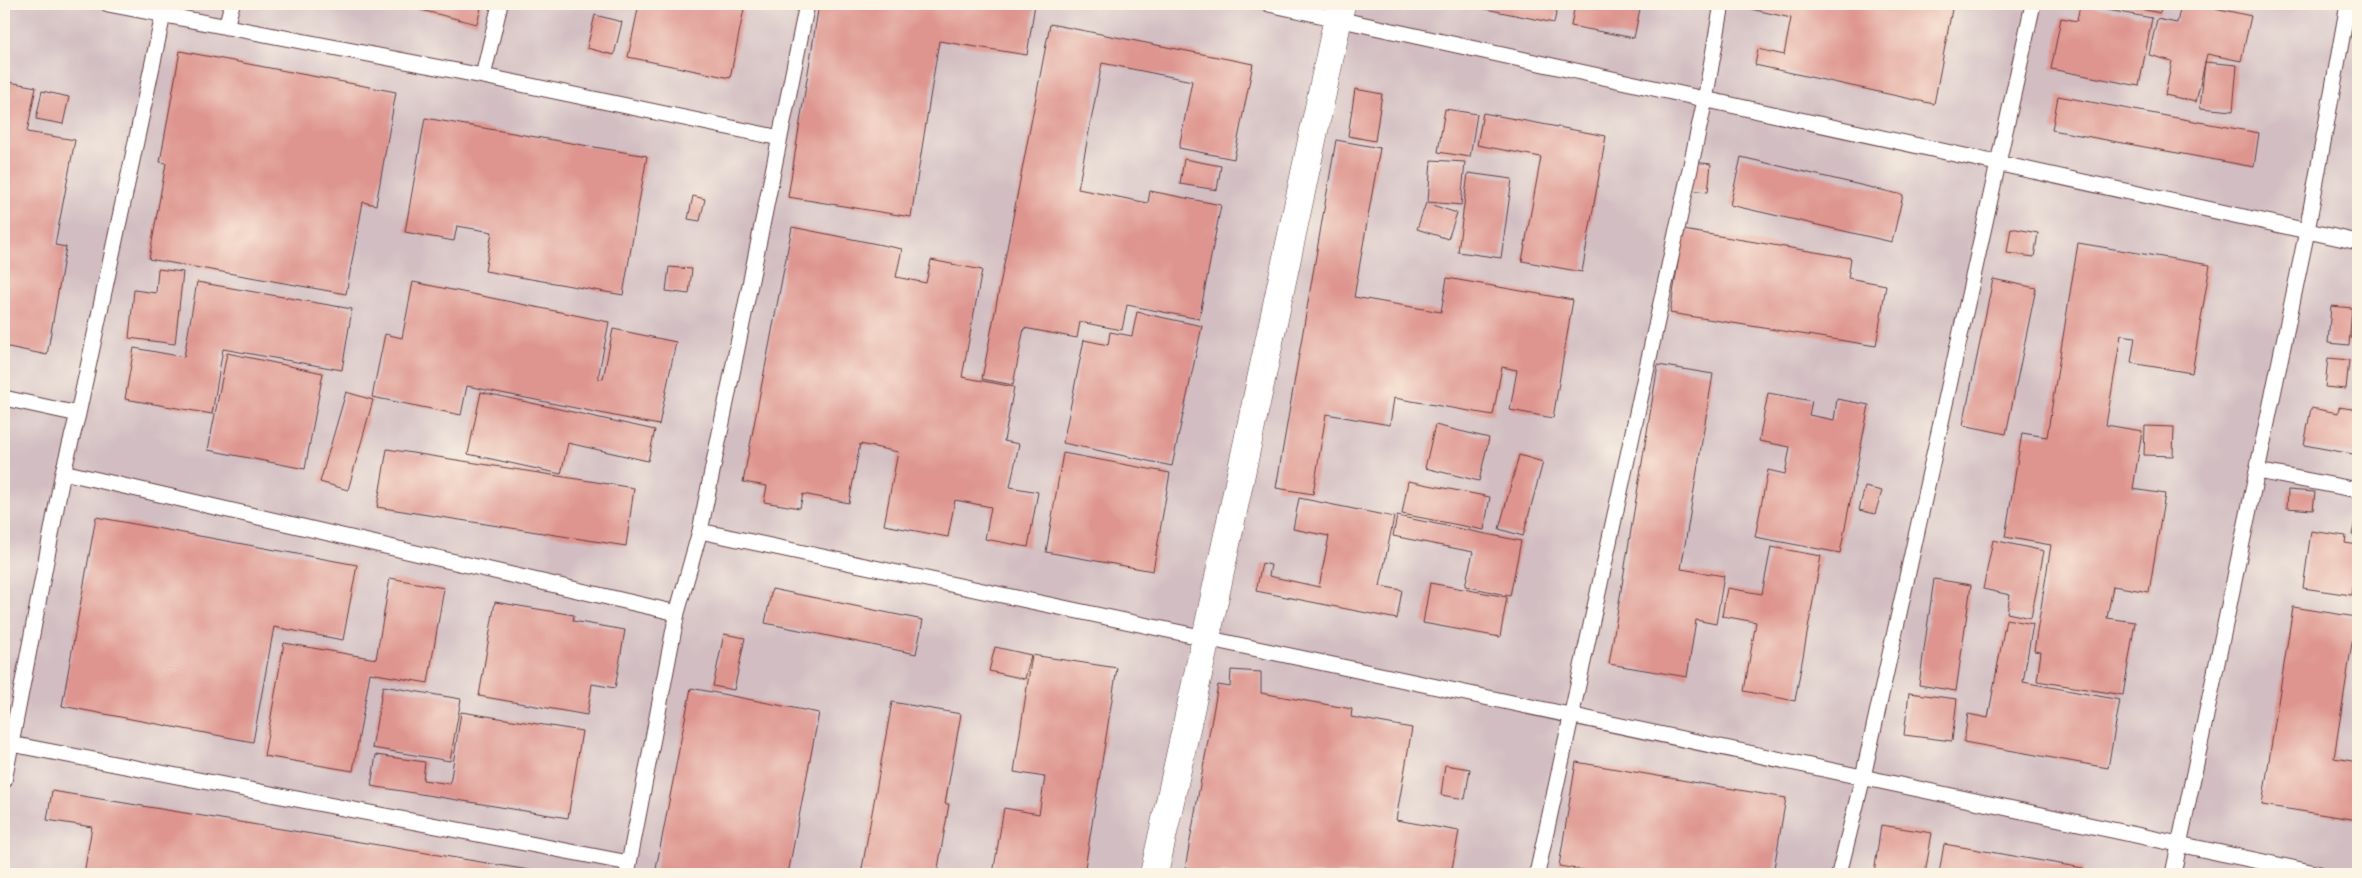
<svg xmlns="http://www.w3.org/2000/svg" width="2362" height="878" viewBox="0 0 2362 878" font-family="Caveat,sans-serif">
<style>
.industrial{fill:#d2bec2}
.building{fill:#de958f}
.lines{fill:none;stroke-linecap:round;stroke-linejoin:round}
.service-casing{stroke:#633d43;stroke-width:17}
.tertiary-casing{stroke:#633d43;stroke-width:29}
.service{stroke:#fff;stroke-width:15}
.tertiary{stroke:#fff;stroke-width:28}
</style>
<rect width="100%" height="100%" fill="#fcf5e5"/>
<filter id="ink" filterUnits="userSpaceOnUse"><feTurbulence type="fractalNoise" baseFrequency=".02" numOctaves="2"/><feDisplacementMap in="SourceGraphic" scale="10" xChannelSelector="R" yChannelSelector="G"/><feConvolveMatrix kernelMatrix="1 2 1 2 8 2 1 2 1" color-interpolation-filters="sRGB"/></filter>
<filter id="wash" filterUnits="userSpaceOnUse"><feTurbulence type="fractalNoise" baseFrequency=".0096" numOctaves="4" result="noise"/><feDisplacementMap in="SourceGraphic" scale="20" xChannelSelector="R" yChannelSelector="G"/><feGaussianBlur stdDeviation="1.12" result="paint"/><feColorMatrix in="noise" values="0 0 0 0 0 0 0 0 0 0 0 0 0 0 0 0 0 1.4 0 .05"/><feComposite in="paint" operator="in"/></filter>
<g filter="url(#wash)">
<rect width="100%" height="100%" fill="#efe8cd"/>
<path class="industrial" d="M4,4H2358V874H4Z"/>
<g id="blocks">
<path class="building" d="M397,4H482L477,24Z
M639,4H745L730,78L628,57Z
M819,4H1035L1027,55L939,41L911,217L788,197Z
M1477,4H1558L1554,23L1476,7Z
M1575,4H1641L1634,38L1571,26Z
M1743,4H1953L1934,104L1755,65L1758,49L1784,55L1791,18L1742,7Z
M2116,4H2162L2160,13Z
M2181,4H2197L2251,16L2241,61L2207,54L2196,102L2165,95L2172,61L2149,55L2157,19L2177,23Z
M2080,5L2152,18L2139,86L2051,69L2061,18L2077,21Z
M595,15L622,22L614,55L587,48Z
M1050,24L1253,64L1234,159L1179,148L1192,81L1102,63L1078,189L1148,203L1150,191L1221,205L1199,319L1127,305L1122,330L1080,322L1077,338L1024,328L1013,385L982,379Z
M180,51L396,92L376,205L363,202L346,294L149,259L166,163L160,162Z
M2205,62L2237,65L2233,111L2200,108Z
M4,81L36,87L27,132L75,140L55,245L66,247L47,355L4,346V326L7,305H4Z
M1355,89L1382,94L1375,141L1348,136Z
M42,91L69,97L63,124L36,119Z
M2058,96L2259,133L2254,167L2052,130Z
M1445,109L1477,114L1470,157L1438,152Z
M1483,113L1606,136L1582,272L1522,261L1541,157L1477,145Z
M425,118L647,156L623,295L485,271L492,232L457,226L454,241L405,232Z
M1336,140L1380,148L1354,297L1441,312L1447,278L1573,300L1553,418L1510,410L1517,370L1502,367L1493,415L1394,398L1390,425L1326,414L1313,494L1276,488Z
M1741,157L1903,195L1892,242L1730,205Z
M1184,159L1221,166L1217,190L1180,184Z
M1431,160L1465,162L1461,205L1428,202Z
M1693,162L1711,164L1708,192L1689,190Z
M1468,173L1512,179L1501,258L1458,252Z
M693,196L705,199L700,221L688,219Z
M1426,203L1457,213L1448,239L1417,229Z
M792,227L902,249L896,277L926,283L931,260L982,270L962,377L1014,387L1004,441L1019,444L1010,487L1038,492L1028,547L985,539L991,507L955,500L948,537L884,525L898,452L860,444L849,503L803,494L800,508L764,502L767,486L743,482Z
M2011,228L2038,233L2034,257L2007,253Z
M1683,230L1851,258L1848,278L1886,285L1876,346L1670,313Z
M2078,243L2210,265L2192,373L2131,363L2135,337L2121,335L2106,425L2142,431L2133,489L2165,494L2149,592L2113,586L2107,618L2135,622L2123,695L2037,681L2041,652L2034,651L2051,545L2005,537L2022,433L2047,437Z
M669,267L692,269L689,294L666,291Z
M158,269L183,272L175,344L129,338L134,290L156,293Z
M1993,279L2036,288L2006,434L1963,425Z
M197,282L352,309L342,370L223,349L212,414L125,399L134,348L184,357Z
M413,282L609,322L598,378L603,379L613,329L676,342L659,425L467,386L461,415L372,397L385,334L402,338Z
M2357,303H2358V340L2351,338Z
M2331,306L2352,308L2349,345L2328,343Z
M1137,312L1202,326L1172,466L1063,443L1084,340L1108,345L1110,332L1132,336Z
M227,353L323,373L305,469L208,450Z
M2328,358L2349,360L2346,389L2325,387Z
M1658,365L1713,374L1681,569L1724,576L1716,624L1696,620L1687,677L1609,664Z
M346,392L373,400L348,490L320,482Z
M481,392L655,430L648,461L568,443L561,474L468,454Z
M1768,393L1812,401L1809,415L1834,420L1837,399L1869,405L1840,553L1755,537L1768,470L1785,474L1790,447L1759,441Z
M2339,407L2358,410V455L2304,445L2311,408L2338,413Z
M1435,425L1489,438L1479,481L1425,468Z
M2145,426L2174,427L2173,456L2144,455Z
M387,449L634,488L626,546L377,507Z
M1063,453L1170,473L1153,571L1046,552Z
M1519,455L1543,462L1523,536L1499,529Z
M1408,481L1490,497L1484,530L1402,514Z
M1865,487L1882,491L1875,514L1859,510Z
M2288,490L2315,492L2313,510L2287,508Z
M1299,498L1394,517L1380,586L1402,590L1397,619L1256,591L1262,563L1271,565L1269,576L1319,587L1329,536L1293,529Z
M2357,512H2358V536L2352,535Z
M1397,516L1521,541L1510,596L1465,586L1473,552L1393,536Z
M96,517L357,565L343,640L274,627L253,742L62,706Z
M2311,531L2346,536L2345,543L2358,545V561H2356L2351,595L2303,588Z
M1993,540L2044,551L2031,618L2007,613L2010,595L1983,589Z
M1771,547L1821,556L1795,701L1744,691L1756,622L1722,616L1727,588L1762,594Z
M390,578L444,588L428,683L370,673L353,771L264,756L284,643L376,659Z
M1934,579L1971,585L1956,691L1919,685Z
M1430,583L1507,597L1500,637L1423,623Z
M772,589L923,620L916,654L765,623Z
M495,602L574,615L573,621L625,630L615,688L592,684L587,715L479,696Z
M2293,607L2356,617L2334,758L2358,762V820L2262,805Z
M2006,619L2033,624L2023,682L2120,700L2108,768L1964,742L1968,714L1988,718Z
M724,634L745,638L734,690L713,686Z
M995,647L1031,655L1025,679L989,671Z
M1032,655L1117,668L1084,874H993L1004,808L1039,814L1045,777L1014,772Z
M1231,670L1261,672V693L1352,709L1351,717L1412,728L1396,820L1459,831L1451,874H1184L1218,685L1230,687Z
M383,686L461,699L450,761L372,748Z
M691,688L819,713L788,874H655Z
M1909,693L1957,699L1952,741L1904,735Z
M892,702L961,714L945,804H949L937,874H861Z
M461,712L582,731L568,818L371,786L376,755L425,762L423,780L450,784Z
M1576,762L1786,798L1773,874H1606L1559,866Z
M1445,765L1470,769L1465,799L1441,795Z
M52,791L547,873V874H84L92,827L47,820Z
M1881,825L1932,833L1925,874H1874Z
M1944,844L2083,868L2082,874H1939Z"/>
</g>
</g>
<g filter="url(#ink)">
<use href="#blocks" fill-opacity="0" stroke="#633d43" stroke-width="1"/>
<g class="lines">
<defs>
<path id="service" d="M108,4L483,76L780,138
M1269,4L2358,242
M226,27L232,4
M483,76L500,4
M4,398L78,414
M2257,471L2358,490
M63,472L677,613
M700,531L2320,874
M11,744L629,863
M4,781L63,472L78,414L163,15
M627,874L677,613L700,531L807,4
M1537,874L1705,100L1722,4
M1839,874L1863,777L2033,4
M2173,874L2307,231L2348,4"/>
<path id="tertiary" d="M1154,874L1206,638L1341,4"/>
</defs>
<use href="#service" class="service-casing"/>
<use href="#tertiary" class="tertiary-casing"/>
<use href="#service" class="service"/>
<use href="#tertiary" class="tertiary"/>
</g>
</g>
<rect width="2362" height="878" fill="none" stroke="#fcf5e5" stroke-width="20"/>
</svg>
